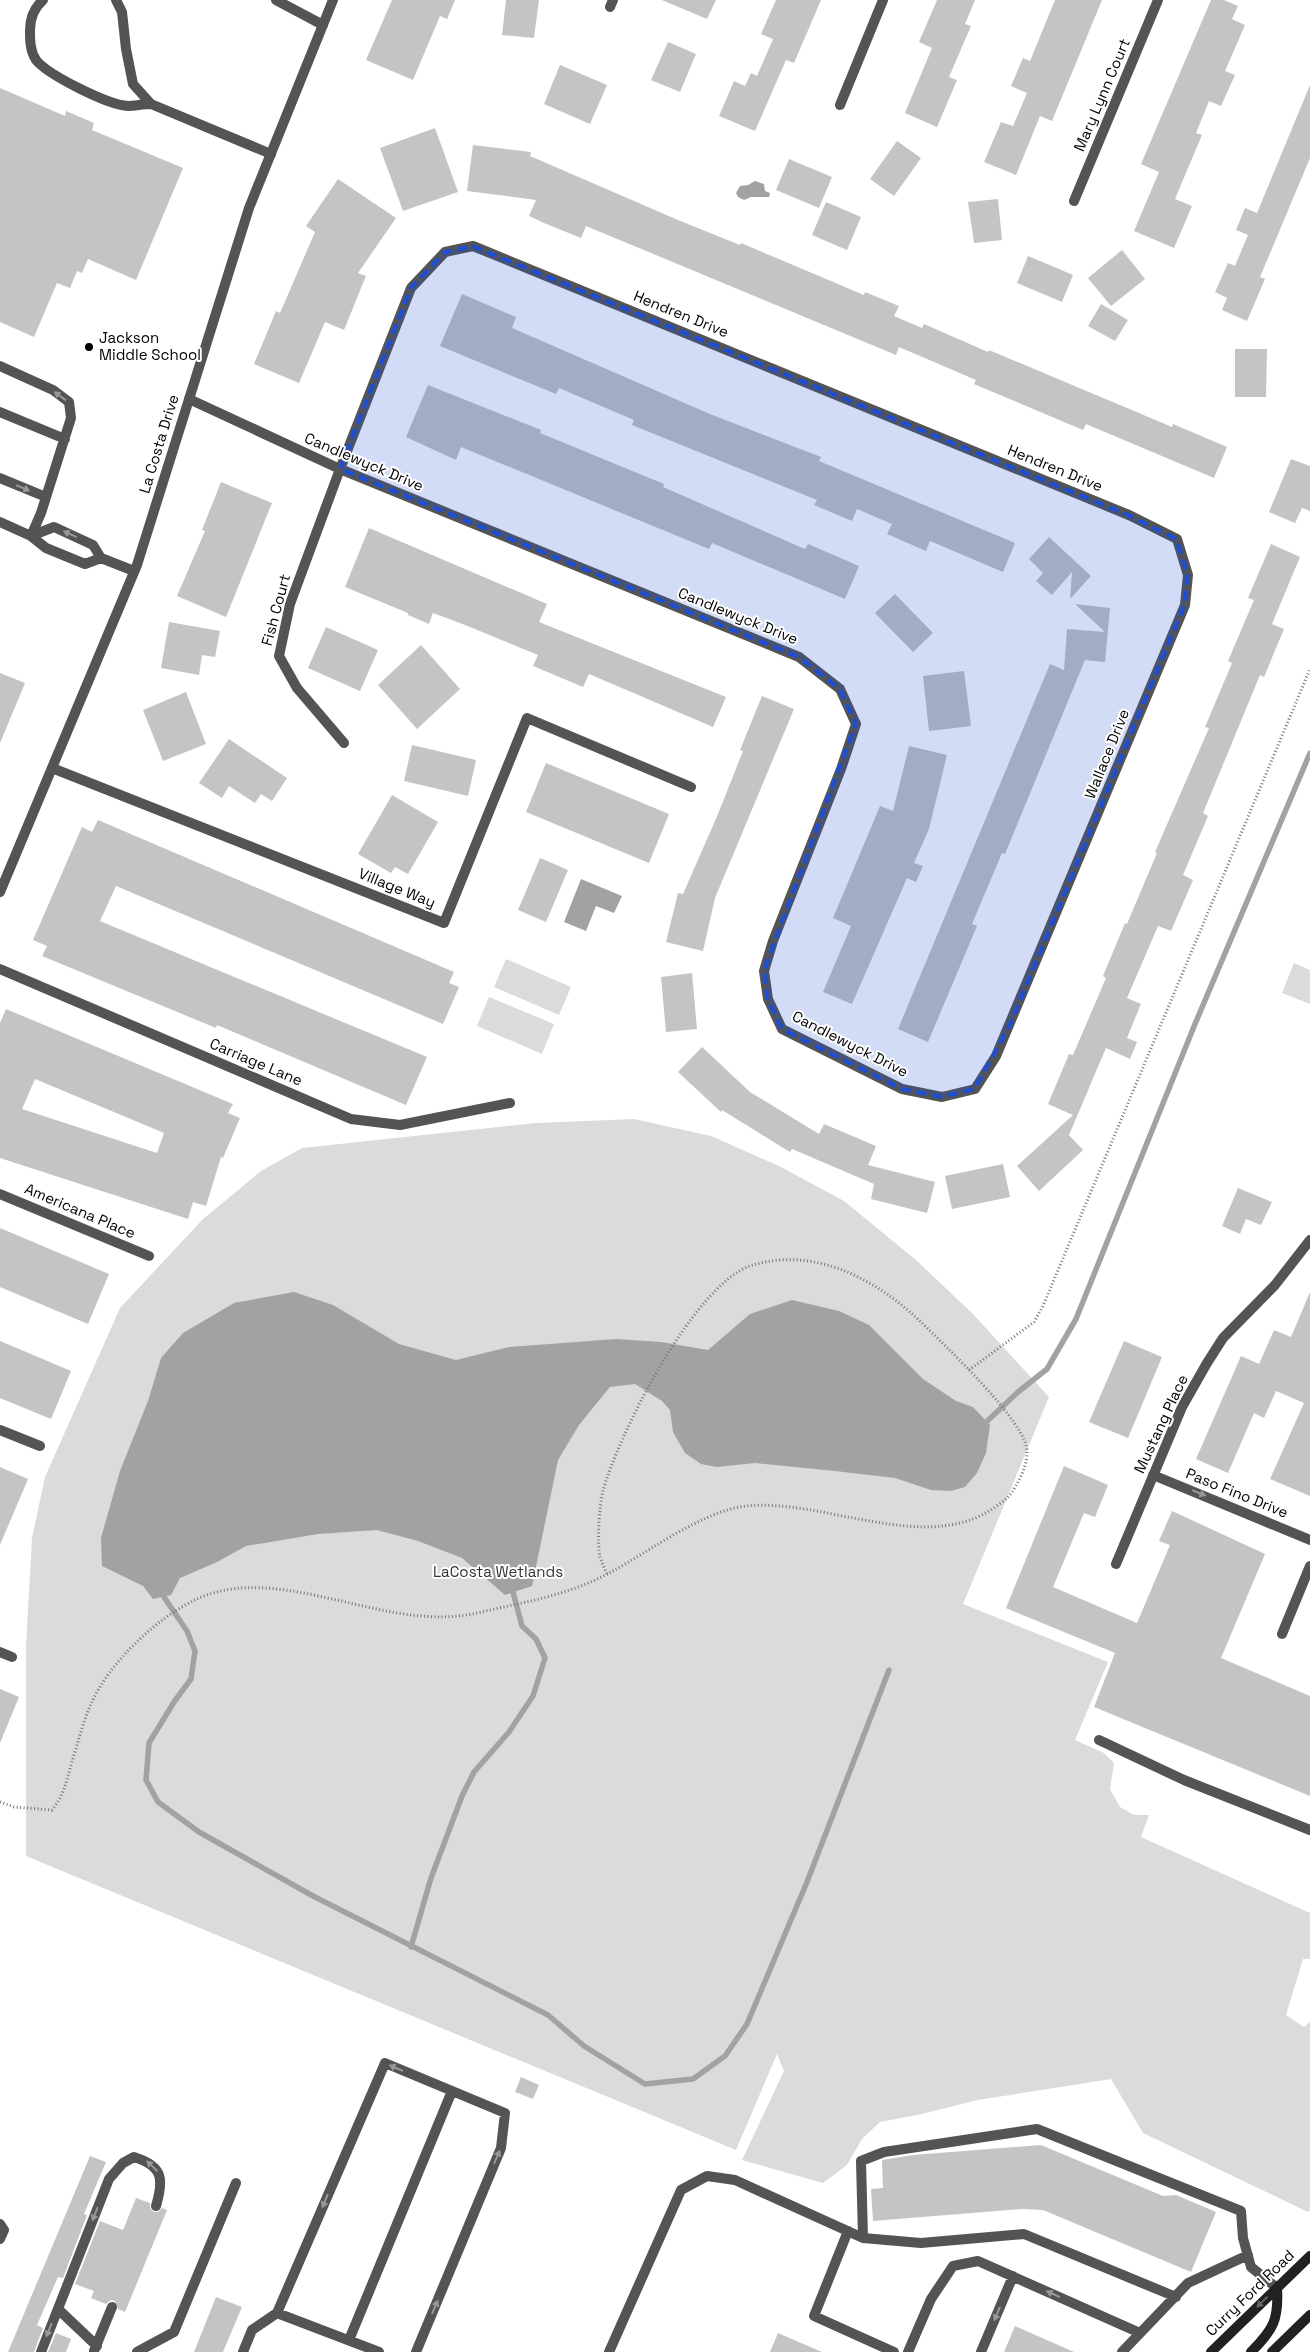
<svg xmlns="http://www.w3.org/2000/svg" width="1310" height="2352" viewBox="0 0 1310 2352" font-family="'Space Grotesk',sans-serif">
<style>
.green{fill:#dbdbdb}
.water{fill:#a2a2a2}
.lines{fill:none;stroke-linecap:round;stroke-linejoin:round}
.stream{stroke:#a2a2a2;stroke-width:5.5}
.building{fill:#c4c4c4;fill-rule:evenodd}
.path{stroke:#767676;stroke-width:3;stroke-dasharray:1 2.5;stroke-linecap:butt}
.service{stroke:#545454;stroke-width:10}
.minor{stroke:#545454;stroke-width:10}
.tertiary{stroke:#545454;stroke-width:10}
.secondary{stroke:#212121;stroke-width:10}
.oneway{fill:#989898}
.oneway2{fill:#646464}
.marked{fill:#1d4ed8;fill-opacity:0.2;stroke:#1d4ed8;stroke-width:4;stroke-dasharray:10 6;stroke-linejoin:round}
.poi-dot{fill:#000;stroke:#fff;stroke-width:2}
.labels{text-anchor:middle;stroke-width:4;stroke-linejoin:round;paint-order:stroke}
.street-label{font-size:15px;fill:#000;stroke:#fff}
.poi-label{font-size:15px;fill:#000;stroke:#fff;text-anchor:start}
.park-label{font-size:15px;fill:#323232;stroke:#fff}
</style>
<rect width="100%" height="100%" fill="#fff"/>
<path class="green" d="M506,959L571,987L559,1015L494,987Z
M1294,963L1310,970V1004L1282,993Z
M489,997L554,1024L542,1054L477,1026Z
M634,1119L711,1136L779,1166L844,1201L916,1260L973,1314L1049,1397L963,1604L1108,1662L1075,1740L1104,1753L1114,1763L1110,1789L1120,1807L1134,1815H1149L1141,1837L1310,1913V1959H1303L1286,2015L1304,2027L1310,2022V2210L1308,2212L1143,2133L1111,2079L978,2100L922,2114L880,2122L862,2139L847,2165L823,2183L742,2160L784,2071L777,2054L736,2150L26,1856V1645L32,1538L45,1477L120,1308L203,1219L261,1171L302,1148L536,1123Z"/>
<path class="water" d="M755,181L764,184L765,191L770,193L769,197H751L744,200L738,197L736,193L740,186L748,185Z
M581,879L622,896L614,913L596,906L586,931L564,922Z
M294,1292L333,1305L399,1344L456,1360L509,1347L616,1339L661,1342L708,1350L750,1314L792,1300L839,1311L869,1325L923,1379L956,1401L973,1407L990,1425L986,1453L977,1473L965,1487L951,1491L931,1490L895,1478L835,1471L755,1463L717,1467L701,1464L685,1453L673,1432L670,1410L662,1401L635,1384L610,1387L579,1425L558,1460L532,1586L505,1595L462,1558L418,1541L377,1530L318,1534L246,1546L217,1562L180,1578L171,1595L153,1599L143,1586L102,1566L101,1538L120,1471L148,1401L161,1358L183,1333L234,1303Z"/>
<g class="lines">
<path class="stream" d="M981,1427L1018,1392L1047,1369L1076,1319L1195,1024L1310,753
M164,1597L187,1631L195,1651L191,1679L174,1702L149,1743L146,1780L158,1802L199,1832L313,1896L548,2015L584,2046L645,2084L693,2079L725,2056L747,2024L807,1882L889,1670
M411,1947L431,1878L462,1796L474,1772L509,1732L533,1696L545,1658L536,1639L522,1626L513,1592"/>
</g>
<path class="building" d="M392,0H455L447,19L440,16L413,80L366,60Z
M506,0H539L534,38L502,35Z
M662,0H716L707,19Z
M776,0H821L794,63L786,60L755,131L719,116L734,81L745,86L751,73L757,76L773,39L761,34Z
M937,0H975L965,24L971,26L949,77L957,80L937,127L905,113L932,48L919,42Z
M1055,0H1102L1052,121L1040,116L1016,175L984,162L1001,122L1013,126L1027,93L1011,86L1023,58L1030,61Z
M1211,0H1224L1238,6L1232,19L1245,25L1225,71L1235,75L1221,106L1209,101L1196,133L1202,135L1175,199L1192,206L1174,248L1134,231L1159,172L1141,164Z
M668,42L696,54L680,92L651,80Z
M560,65L607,85L590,124L544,104Z
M1310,85V158L1260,277L1265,279L1247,321L1222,310L1227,298L1215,292L1228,263L1235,266L1248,235L1236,230L1245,208L1257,213Z
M0,88L65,116L66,111L94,123L92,130L183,168L136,280L88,259L82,273L77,271L70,288L57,283L34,337L0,322Z
M435,128L458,192L403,211L380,148Z
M897,141L921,158L894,196L870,179Z
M473,145L531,152L530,156L678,220L740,245L741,243L864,295L865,292L899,306L894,316L922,328L924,324L988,352L989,350L1172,427L1173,424L1227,447L1214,478L1086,424L1083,430L974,384L976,380L899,347L896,355L586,226L581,238L544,223L529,216L536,200L467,191Z
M789,159L832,177L819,208L776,190Z
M338,179L396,218L358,273L366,276L344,330L325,322L299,383L254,364L276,311L280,313L315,232L306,226Z
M998,199L1002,240L974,243L968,202Z
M826,202L861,217L847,250L812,235Z
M1122,250L1145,279L1111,306L1088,278Z
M1028,256L1073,275L1062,302L1017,283Z
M462,294L516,317L512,328L710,414L821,457L819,461L1015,543L1003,572L930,541L926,551L887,534L892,524L857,509L852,521L814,505L817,500L632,425L634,420L559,388L556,394L440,346Z
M1101,304L1128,320L1115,341L1088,326Z
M1235,349H1267L1266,397H1235Z
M428,385L541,430L540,433L664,484L663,487L805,549L808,544L859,566L845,599L712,543L709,549L461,447L456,460L406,437Z
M1291,459L1310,466V511L1302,508L1295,523L1269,512Z
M221,482L272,503L226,617L177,596L205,531L202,530Z
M369,528L547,604L539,622L726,697L713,727L589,674L583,687L533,666L538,655L465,625L433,613L429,624L408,615V613L345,587Z
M1049,537L1091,576L1070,599L1072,572L1052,595L1036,581L1043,573L1029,559Z
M1271,544L1300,557L1272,624L1284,629L1264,677L1260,675L1203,813L1208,816L1183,875L1193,880L1171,931L1158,926L1127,998L1141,1004L1127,1038L1137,1042L1130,1059L1106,1048L1069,1135L1083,1150L1039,1191L1017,1166L1073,1115L1048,1104L1069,1054L1073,1055L1106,978L1103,976L1125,923L1127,924L1157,853L1155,852L1209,728L1205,727L1232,663L1228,661L1254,600L1248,598Z
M895,594L933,633L913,652L875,613Z
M1075,604L1110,608L1105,662L1085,660L1005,854L1002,853L972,924L977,926L928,1042L898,1029L1050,664L1064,670L1067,629L1105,632Z
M169,622L220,631L215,657L202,655L199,675L161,668Z
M326,627L378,650L360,691L308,668Z
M421,645L460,689L417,729L378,685Z
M964,671L971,726L929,731L923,676Z
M0,673L25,683L0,743Z
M186,692L206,744L163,761L143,710Z
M762,696L794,709L715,898L703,951L666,942L678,893L683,894L718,814L743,751L740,750Z
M229,739L287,778L272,801L261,794L255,803L229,786L222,798L199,783Z
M412,745L476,760L468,796L404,781Z
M909,746L947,755L929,829L914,863L923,866L916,882L907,878L852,1004L823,992L851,926L833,918L880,806L893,811Z
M546,763L669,814L649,863L526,812Z
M392,795L438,822L408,874L395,867L391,873L358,854Z
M98,820L454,972L449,983L459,987L443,1024L116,886L100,921L427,1057L406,1105L217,1025L216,1028L42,956L47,946L33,940L82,827L92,832Z
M540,858L568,870L546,922L518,910Z
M692,973L697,1029L666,1032L661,977Z
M6,1009L233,1104L228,1113L240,1118L223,1158L221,1157L206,1206L193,1202L188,1219L0,1158V1023ZM35,1079L164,1133L157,1153L22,1109Z
M702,1047L750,1092L819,1134L824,1124L876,1146L868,1165L935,1182L927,1213L871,1199L874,1184L792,1149L790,1152L722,1110L721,1112L678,1072Z
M1003,1164L1010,1197L952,1209L945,1176Z
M1238,1188L1272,1202L1261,1225L1246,1219L1240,1234L1222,1226Z
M0,1228L109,1274L88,1324L0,1287Z
M1310,1292V1496L1270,1479L1304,1403L1276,1391L1264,1418L1254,1413L1228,1473L1196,1459L1241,1356L1259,1364L1274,1330L1291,1337Z
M0,1341L71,1371L51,1419L0,1398Z
M1124,1341L1162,1357L1128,1438L1089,1422Z
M1064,1466L1108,1485L1095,1517L1084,1513L1053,1587L1137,1623L1170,1545L1159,1541L1172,1511L1265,1554L1221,1658L1310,1696V1796L1094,1707L1115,1653L1006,1608Z
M0,1467L28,1479L0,1545Z
M0,1689L19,1697L0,1743Z
M521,2077L539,2085L533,2099L515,2092Z
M1041,2145L1163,2196L1176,2195L1216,2212L1191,2272L1043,2210L1022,2209L873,2221L871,2189L883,2188L882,2160L913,2155Z
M90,2156L106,2162L84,2214L87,2215L63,2278L58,2277L37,2325L43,2328L34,2352H8Z
M136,2198L150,2203V2208L154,2212H158L162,2208L167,2210L125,2312L118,2309L115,2301L111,2300L106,2304L91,2298L94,2291L75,2284L100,2221L123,2230Z
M216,2297L242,2307L223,2352H194Z
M1015,2326L1074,2352H1004Z
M56,2333L71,2339L66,2352H48Z
M778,2333L822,2352H770Z"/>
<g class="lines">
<path class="path" d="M969,1370L1034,1322L1043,1306L1310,669
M0,1802L14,1807L52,1810C67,1792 68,1771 76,1749C80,1734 85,1718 91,1704C109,1663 156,1618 197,1599C275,1563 374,1625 457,1616C473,1615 488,1610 504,1607C541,1599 577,1591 611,1572C650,1551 703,1511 746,1506C825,1498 927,1556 995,1507C1004,1501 1010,1497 1015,1487C1021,1477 1027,1465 1027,1452C1028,1423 943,1344 921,1322C876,1279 813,1245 750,1266C694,1285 618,1435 603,1491C599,1506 597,1543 600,1557C602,1563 605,1569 607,1574"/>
<path class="service" d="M43,0C34,8 30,18 30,30C30,40 30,51 36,60C48,75 108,105 128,106C135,106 143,104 151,104
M116,0L122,12L126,49L133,84L151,104L271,154
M276,0L323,25
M0,366L53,390L69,402L71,418L41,513L31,536
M0,412L65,439
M0,478L46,497
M0,522L31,536L46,548L85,564L101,558
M31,536L54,527L93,545L101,558L134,571
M52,768L444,923L527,718L691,787
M0,969L351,1119L400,1125L510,1103
M0,1194L149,1256
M0,1430L40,1446
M0,1652L12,1657
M1099,1740L1184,1780L1310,1830
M0,2224L4,2230L0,2239
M848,2231L814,2316L894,2352
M863,2238L921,2243L1024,2234L1176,2297
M58,2309L97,2346
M277,2313L379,2352
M349,2340L452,2091
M94,2351L112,2307
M41,2352L109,2179L123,2163L134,2157C163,2166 164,2179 156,2206
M137,2352L174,2332L236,2183
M243,2352L252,2330L277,2313L385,2063L505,2113L501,2148L416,2352
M609,2352L681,2190L707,2176L735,2180L863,2238L861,2161L884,2152L1037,2129L1241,2211L1243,2238L1251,2267L1277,2288
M908,2352L931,2299L953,2266L978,2261L1140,2333
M981,2352L1013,2276
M1122,2352L1188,2283L1248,2255"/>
<path class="minor" d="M610,7L613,0
M840,105L883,0
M1074,201L1158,0
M189,399L340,469L799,657L840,689L856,724L841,769L773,941L764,971L768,999L782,1029L902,1089L942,1097L975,1089L996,1056L1185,605L1188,575L1177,539L1129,515L473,246L445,252L411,288L340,469L290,604L279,656L297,688L344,743
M1153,1475L1310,1540
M1116,1564L1182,1407L1207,1363L1223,1338L1275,1285L1310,1240
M1282,1634L1310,1566"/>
<path class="tertiary" d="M0,892L137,565L249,208L333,0"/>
<path class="secondary" d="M1211,2352L1310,2256
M1251,2352C1273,2330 1279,2320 1277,2288
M1272,2352L1310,2315"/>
</g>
<defs><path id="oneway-solid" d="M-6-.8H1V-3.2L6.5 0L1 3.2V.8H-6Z" transform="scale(1.25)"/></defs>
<g class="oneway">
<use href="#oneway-solid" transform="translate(60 396) rotate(-144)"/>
<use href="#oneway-solid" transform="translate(23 488) rotate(23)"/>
<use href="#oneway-solid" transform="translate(70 534) rotate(-156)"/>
<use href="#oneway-solid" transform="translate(1199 1493) rotate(22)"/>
<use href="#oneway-solid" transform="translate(396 2068) rotate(-157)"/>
<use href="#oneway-solid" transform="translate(497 2157) rotate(-67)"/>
<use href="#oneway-solid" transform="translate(152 2166) rotate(-136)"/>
<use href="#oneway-solid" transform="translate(325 2201) rotate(113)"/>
<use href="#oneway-solid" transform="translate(95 2214) rotate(112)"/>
<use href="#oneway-solid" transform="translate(1053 2294) rotate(-156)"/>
<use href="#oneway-solid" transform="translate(435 2307) rotate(-67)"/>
<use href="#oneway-solid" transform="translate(997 2314) rotate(113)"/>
<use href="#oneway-solid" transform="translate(49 2330) rotate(112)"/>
</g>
<use class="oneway2" href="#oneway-solid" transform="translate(1262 2302) rotate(136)"/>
<path class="marked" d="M473,246L1129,515L1177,539L1188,575L1185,605L1010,1026L975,1089L942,1097L902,1089L782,1029L768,999L764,971L856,724L840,689L799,657L340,469L411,288L445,252Z"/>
<circle class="poi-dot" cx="89" cy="347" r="5"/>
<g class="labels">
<g class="street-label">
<text transform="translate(1102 95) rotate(-67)" y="5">Mary Lynn Court</text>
<text transform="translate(681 314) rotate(22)" y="5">Hendren Drive</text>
<text transform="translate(159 444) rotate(-73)" y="5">La Costa Drive</text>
<text transform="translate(364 462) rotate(23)" y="5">Candlewyck Drive</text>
<text transform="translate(1055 468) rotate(22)" y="5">Hendren Drive</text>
<text transform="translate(276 610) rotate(-75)" y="5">Fish Court</text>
<text transform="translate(738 616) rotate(22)" y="5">Candlewyck Drive</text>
<text transform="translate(1107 754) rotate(-68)" y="5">Wallace Drive</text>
<text transform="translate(397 888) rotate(22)" y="5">Village Way</text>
<text transform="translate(850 1044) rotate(27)" y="5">Candlewyck Drive</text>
<text transform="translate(256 1062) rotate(23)" y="5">Carriage Lane</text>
<text transform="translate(80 1211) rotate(23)" y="5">Americana Place</text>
<text transform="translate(1161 1424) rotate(-65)" y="5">Mustang Place</text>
<text transform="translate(1237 1493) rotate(22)" y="5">Paso Fino Drive</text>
<text transform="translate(1250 2293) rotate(-44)" y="5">Curry Ford Road</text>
</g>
<g class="poi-label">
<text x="99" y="343">Jackson<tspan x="99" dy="17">Middle School</tspan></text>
</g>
<g class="park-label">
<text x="498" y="1577">LaCosta Wetlands</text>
</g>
</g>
</svg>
